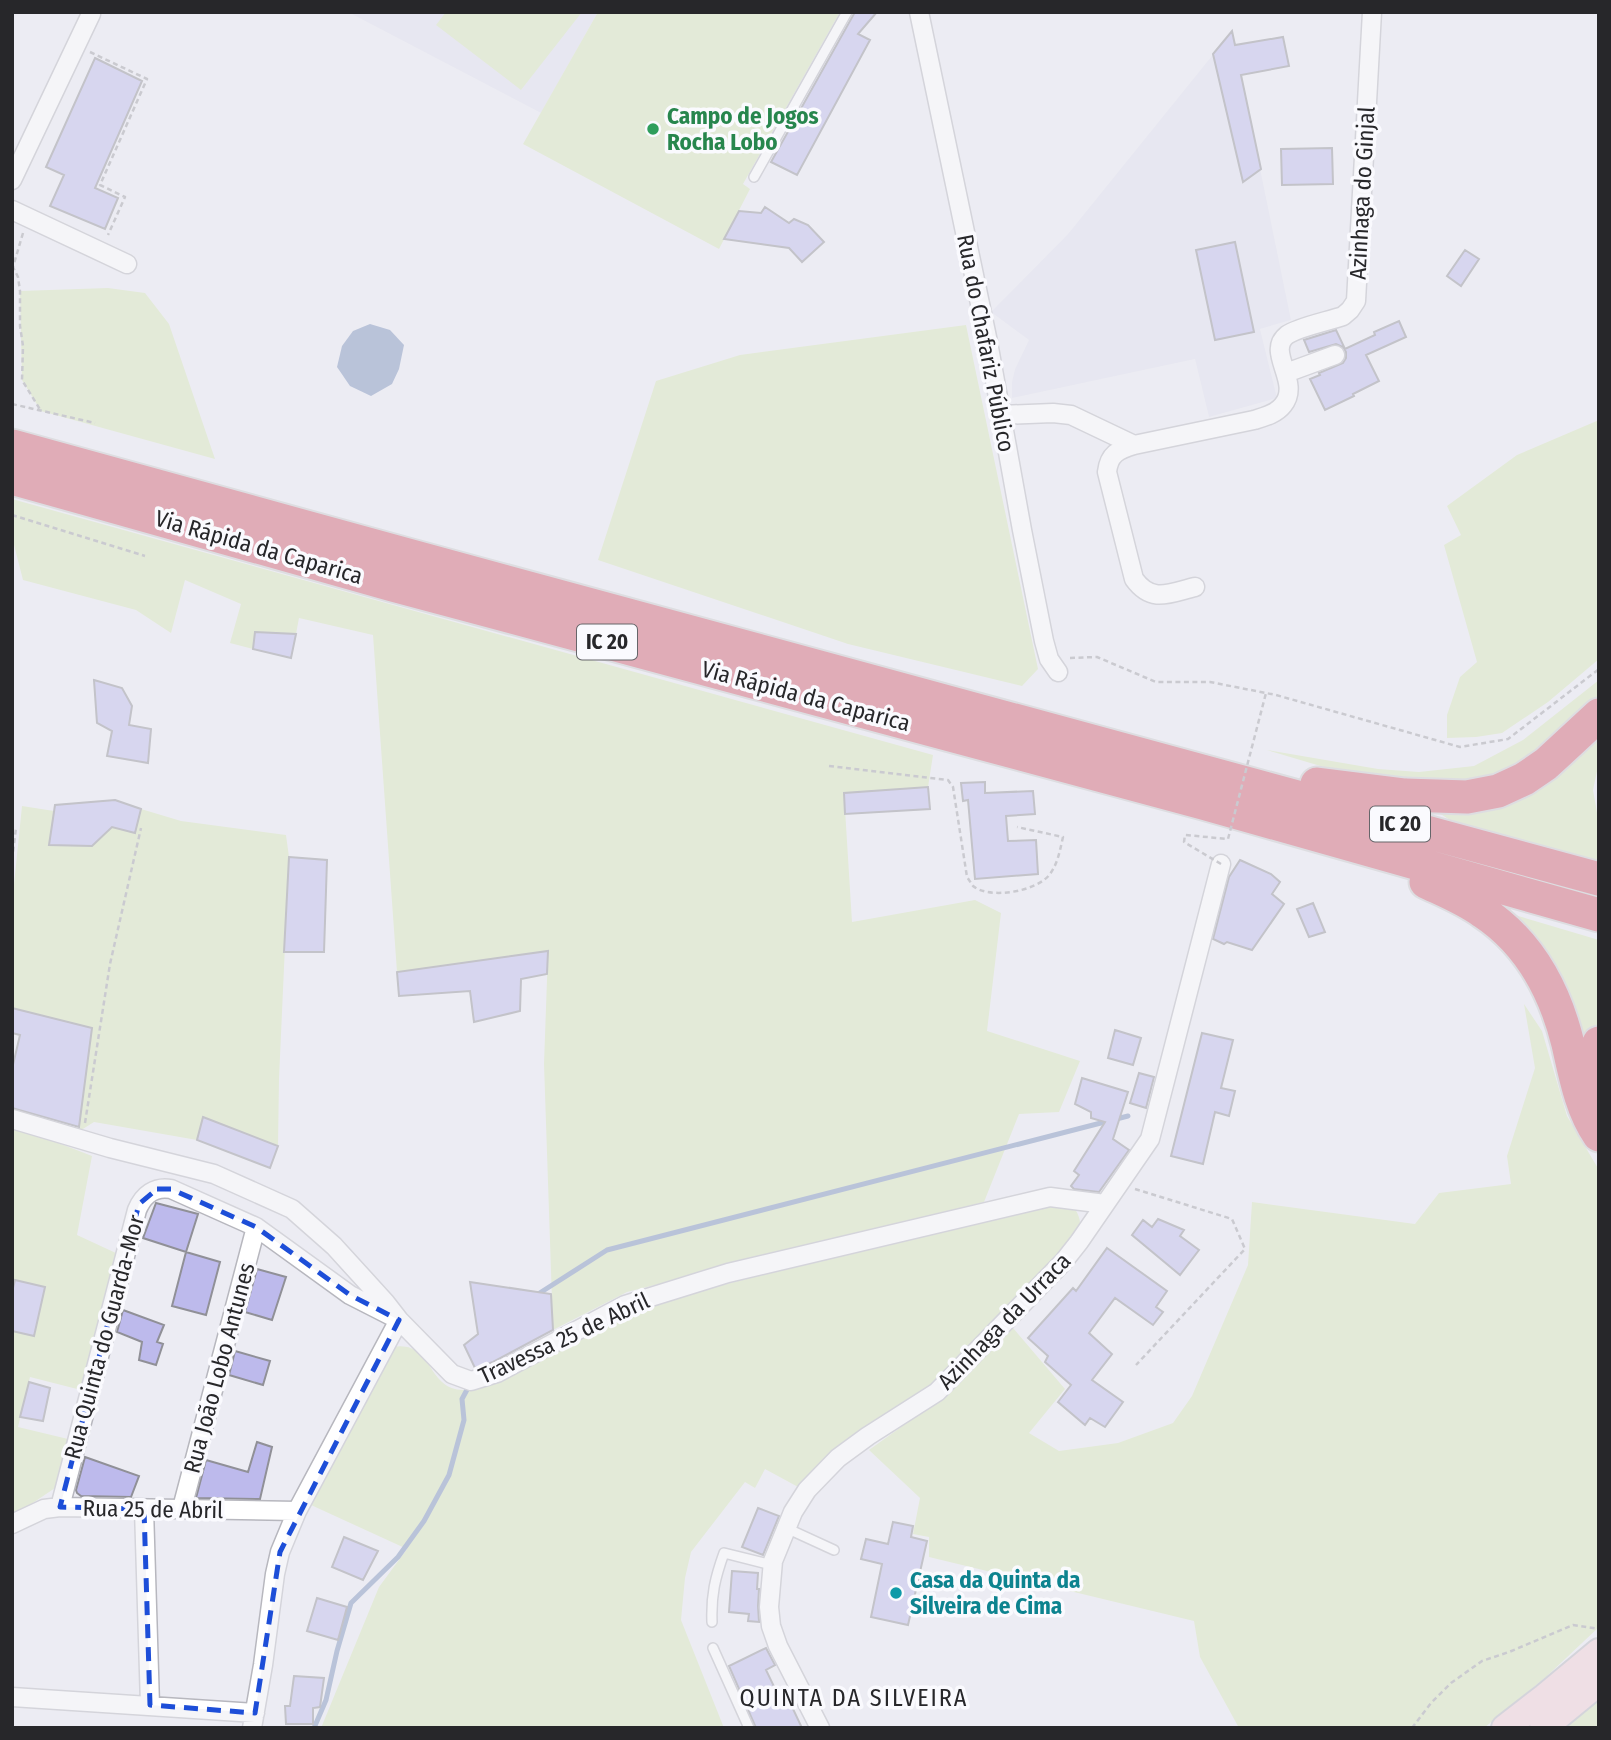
<svg xmlns="http://www.w3.org/2000/svg" width="1611" height="1740" viewBox="0 0 1611 1740" font-family="'Fira Sans Condensed',sans-serif">
<style>
.built{fill:#e1e1ef}
.green{fill:#d7e6b9}
.water{fill:#7b90bb}
.lines{fill:none;stroke-linecap:round;stroke-linejoin:round}
.stream{stroke:#7b90bb;stroke-width:5}
.building{fill:#bdbaec;stroke:#909097;stroke-width:2}
.lane-casing{stroke:#b7b7be;stroke-width:12}
.street-casing{stroke:#b7b7be;stroke-width:21}
.secondary-casing{stroke:#b7b7be;stroke-width:30}
.highway-casing{stroke:#cbcbcc;stroke-width:37}
.path{stroke:#a1a1a7;stroke-width:2.5;stroke-dasharray:5 3.5;stroke-linecap:butt}
.lane{stroke:#fff;stroke-width:9}
.street{stroke:#fff;stroke-width:18}
.secondary{stroke:#f1ced4;stroke-width:26}
.highway{stroke:#d05d6f;stroke-width:33}
.path-bridge{stroke:#a1a1a7;stroke-width:2.5;stroke-dasharray:5 3.5;stroke-linecap:butt}
.marked{fill:none;stroke:#1d4ed8;stroke-width:5;stroke-dasharray:14 9;stroke-linejoin:round}
.leisure-dot{fill:#2e9e5b;stroke:#fafafe;stroke-width:2.5}
.culture-dot{fill:#0f9aa8;stroke:#fafafe;stroke-width:2.5}
.labels{text-anchor:middle;stroke-width:7;stroke-linejoin:round;paint-order:stroke}
.shield{fill:#fafafe;stroke:#66666a;stroke-width:2}
.shield-label{font-size:21px;font-weight:bold;fill:#27272a}
.leisure-label{font-size:23px;font-weight:bold;fill:#27864d;stroke:#fafafe;text-anchor:start}
.street-label{font-size:23px;fill:#27272a;stroke:#fafafe}
.culture-label{font-size:23px;font-weight:bold;fill:#0d838f;stroke:#fafafe;text-anchor:start}
.neighbourhood-label{font-size:24px;letter-spacing:2px;fill:#27272a;stroke:#fafafe}
</style>
<rect width="100%" height="100%" fill="#ececf3"/>
<path class="built" d="M348,12H598L541,113Z
M1232,31L1291,320L1260,329L1277,398L1209,417L1195,359L1012,398V382L1015,369L1029,340L991,312L1068,234Z"/>
<path class="green" d="M446,12H582L521,90L436,25Z
M598,12H840L743,184L750,189L719,249L523,144Z
M108,288L145,293L169,324L215,459L41,411L22,380L20,291Z
M966,325L1038,669L1022,686L848,644L598,560L656,381L740,355Z
M1599,420V659L1548,702L1502,733L1476,737L1447,738V715L1460,677L1477,662L1444,545L1461,535L1447,506L1517,455Z
M12,499L933,755L928,787L844,793L852,922L975,900L1001,913L987,1031L1080,1061L1059,1112L1019,1114L984,1202L627,1292L553,1330L544,1064L548,951L397,972L373,635L299,618L296,634L256,632L253,649L230,643L241,604L185,580L171,633L136,610L23,580L12,537Z
M1599,680V706L1532,764L1474,789L1404,791L1267,750L1378,769L1419,772L1474,766L1523,740Z
M1599,738V762L1593,790L1599,824V863L1456,824L1439,813L1454,812Z
M22,806L54,811L49,845L92,846L112,827L135,833L141,809L181,821L286,835L289,857L279,1079L278,1146L204,1117L197,1140L94,1122L78,1132L91,1028L12,1008V904Z
M1488,907L1599,940V1024L1593,1034L1586,1055Z
M1524,1004L1542,1031L1567,1116L1599,1170V1627L1547,1676L1484,1728H1239L1200,1657L1194,1621L929,1557V1537L913,1534L920,1498L869,1450L954,1389L1013,1328L1065,1389L1029,1433L1059,1451L1118,1443L1173,1423L1192,1396L1248,1265L1252,1202L1415,1224L1439,1193L1511,1184L1507,1156L1535,1068Z
M12,1125L92,1156L77,1235L118,1254L81,1390L30,1377L18,1427L68,1439L55,1488L12,1517Z
M1043,1204L1075,1209C1081,1219 1082,1225 1076,1236L948,1372C923,1392 897,1409 871,1427C844,1445 819,1461 800,1488L765,1469L755,1488L745,1482L691,1552L685,1578L681,1620L724,1728H321L379,1587L407,1549L311,1505L369,1380L393,1347C441,1339 422,1409 487,1385L598,1322L640,1306Z
M1599,1697V1728H1561Z"/>
<path class="water" d="M370,324L390,330L404,345L399,369L392,384L371,396L350,386L337,367L342,346L353,331Z"/>
<g class="lines">
<path class="stream" d="M535,1296L607,1250L1128,1116
M314,1728L326,1700L337,1651L351,1603L398,1557L424,1521L449,1475L464,1420L462,1399L469,1386"/>
</g>
<path class="building" d="M855,12H877L858,34L870,40L797,175L771,162Z
M1232,31L1235,45L1283,37L1289,66L1241,75L1261,169L1243,182L1213,54Z
M95,58L142,81L95,188L118,198L105,229L50,206L64,175L46,167Z
M1332,148L1333,184L1282,185L1281,149Z
M765,207L789,223L794,219L808,225L824,242L802,262L789,248L724,239L739,211L761,213Z
M1235,242L1254,332L1215,340L1196,250Z
M1465,250L1479,259L1461,286L1447,276Z
M1399,321L1406,337L1366,355L1379,381L1353,394L1354,396L1325,410L1310,379L1320,375L1319,373L1343,363L1346,358V352L1343,347L1336,344L1309,352L1304,340L1336,330L1345,349L1375,335L1374,332Z
M255,632L296,634L291,658L253,649Z
M94,680L122,688L132,706L129,725L151,729L148,763L107,756L112,731L97,723Z
M985,782V793L1033,791L1035,814L1006,816L1008,841L1036,840L1038,874L975,879L968,800L963,801L961,783Z
M928,787L930,809L845,814L844,793Z
M115,800L141,809L135,833L112,827L92,846L49,845L55,805Z
M289,857L327,860L324,952H284Z
M1240,860L1271,874L1280,882L1272,894L1284,904L1252,950L1227,942L1224,944L1213,939L1229,877Z
M1313,903L1325,932L1309,937L1297,909Z
M548,951L547,974L521,979L520,1011L474,1022L470,991L399,996L397,972Z
M12,1008L92,1028L79,1127L12,1108V1069L20,1035L12,1033Z
M1115,1030L1141,1038L1133,1065L1108,1058Z
M1202,1033L1233,1040L1221,1088L1235,1091L1229,1116L1215,1112L1203,1164L1171,1156Z
M1139,1073L1154,1077L1146,1108L1130,1103Z
M1082,1078L1128,1092L1113,1139L1129,1150L1099,1192L1074,1189L1071,1186L1079,1175L1074,1171L1105,1122L1091,1118V1112L1075,1104Z
M203,1117L278,1146L270,1168L197,1140Z
M156,1203L198,1214L186,1252L143,1238Z
M1158,1219L1184,1230L1180,1236L1199,1250L1180,1275L1132,1235L1143,1220L1152,1227Z
M1107,1248L1167,1291L1156,1307L1163,1312L1153,1325L1115,1298L1089,1333L1112,1354L1092,1380L1123,1402L1105,1427L1090,1418L1085,1425L1058,1402L1071,1385L1045,1362L1048,1356L1028,1338L1073,1288L1076,1291Z
M186,1252L220,1262L206,1315L172,1306Z
M257,1269L286,1277L272,1320L245,1312Z
M15,1280L45,1287L34,1336L12,1331V1292Z
M470,1282L551,1294L553,1330L493,1362L475,1368L464,1345L478,1334Z
M123,1310L164,1325L157,1342L163,1344L156,1365L139,1360L142,1342L117,1332Z
M235,1351L270,1361L263,1385L229,1375Z
M29,1382L50,1388L43,1421L20,1417Z
M257,1442L272,1447L260,1499L196,1498L206,1460L248,1472Z
M85,1457L139,1476L131,1497L81,1496L77,1493L76,1490Z
M758,1508L779,1516L763,1555L742,1547Z
M893,1522L913,1526L911,1537L927,1541L908,1625L871,1617L882,1564L861,1559L866,1539L888,1544Z
M344,1537L378,1551L363,1580L332,1567Z
M732,1571L758,1573L757,1589H759L758,1606L759,1622L748,1621L749,1614L729,1612Z
M317,1598L347,1607L338,1640L307,1631Z
M766,1648L775,1665L766,1670L779,1697L786,1694L802,1728H756L729,1666Z
M294,1676L324,1678L320,1707L313,1708V1724H286L285,1706H290Z"/>
<g class="lines">
<defs>
<path id="lane" d="M754,177L847,12
M786,1528L834,1550
M712,1622C711,1595 715,1578 724,1553L772,1565
M713,1648L749,1728"/>
<path id="street" d="M919,12L988,342L1022,530L1044,641L1049,659L1058,672
M12,180L91,14
M12,210L127,264
M1286,373L1335,355
M1000,415L1053,413L1071,415L1134,445
M1195,587C1170,593 1152,604 1134,579L1107,472C1109,454 1118,450 1134,445L1254,420C1264,417 1276,414 1283,405C1302,382 1265,352 1287,335C1298,327 1329,321 1343,316L1350,310L1356,301L1372,12
M12,1119L110,1148L214,1174L292,1209L334,1246L385,1302L399,1320L452,1374L471,1381L497,1373L625,1305L728,1273L1050,1197L1105,1204
M60,1507L137,1210C143,1195 155,1186 171,1189L256,1227L350,1295L399,1320L297,1511L280,1552L275,1574L263,1665L252,1728
M182,1508L256,1227
M144,1509L150,1705
M12,1524L44,1509L60,1507L297,1511
M12,1697L255,1713
M820,1728L778,1646L771,1626L769,1607L773,1561L793,1512L807,1490L838,1458L868,1436L937,1392L1064,1261L1079,1242L1150,1139L1221,864"/>
<path id="secondary" d="M1505,1728L1545,1697L1599,1652
M1543,1728L1599,1682"/>
<path id="highway" d="M12,446L404,554L1599,879
M12,478L393,585L1203,803L1599,915
M1317,784L1405,795L1467,797L1498,791L1524,779L1546,764L1599,715
M1426,882C1445,891 1465,899 1483,912C1530,943 1555,991 1568,1044C1575,1075 1581,1109 1599,1135
M1599,1043L1596,1070L1599,1094"/>
</defs>
<use href="#lane" class="lane-casing"/>
<use href="#street" class="street-casing"/>
<use href="#secondary" class="secondary-casing"/>
<use href="#highway" class="highway-casing"/>
<path class="path" d="M90,52L147,79L100,185L125,197L108,235
M23,233L13,267L18,277L20,291V326L23,346L22,380L41,411
M12,404L95,423
M12,515L145,556
M1070,658L1097,657L1156,682H1210L1276,695L1460,747L1508,739L1599,669
M829,766L948,780L953,787L967,877C969,880 971,883 973,886C990,900 1038,891 1050,874C1058,863 1060,850 1063,837L1017,827
M12,860L16,828
M85,1123L110,964L141,828
M1135,1189L1232,1219L1245,1249L1136,1365
M1412,1728L1431,1703L1451,1683L1482,1661L1509,1652L1573,1625L1599,1629"/>
<use href="#lane" class="lane"/>
<use href="#street" class="street"/>
<use href="#secondary" class="secondary"/>
<use href="#highway" class="highway"/>
<path class="path-bridge" d="M1221,864L1184,842L1185,835L1228,839L1266,693"/>
</g>
<path d="M0 0H1611V1740H0ZM157,1189H171L256,1227L350,1295L399,1320L280,1552L255,1713L150,1705L144,1509L60,1507L139,1204Z" fill="#ececf3" fill-opacity=".55" fill-rule="evenodd"/>
<path class="marked" d="M157,1189H171L256,1227L350,1295L399,1320L280,1552L255,1713L150,1705L144,1509L60,1507L139,1204Z"/>
<circle class="leisure-dot" cx="653" cy="129" r="7"/>
<circle class="culture-dot" cx="896" cy="1593" r="7"/>
<g class="labels">
<g class="shield">
<rect x="577" y="624.5" width="60" height="35" rx="5"/>
<rect x="1370" y="806.5" width="60" height="35" rx="5"/>
</g>
<g class="shield-label">
<text x="607" y="649">IC 20</text>
<text x="1400" y="831">IC 20</text>
</g>
<g class="leisure-label">
<text x="667" y="124">Campo de Jogos<tspan x="667" dy="26">Rocha Lobo</tspan></text>
</g>
<g class="street-label">
<text transform="translate(1362 193) rotate(-87)" y="8">Azinhaga do Ginjal</text>
<text transform="translate(986 343) rotate(79)" y="8">Rua do Chafariz Público</text>
<text transform="translate(259 547) rotate(16)" y="8">Via Rápida da Caparica</text>
<text transform="translate(806 696) rotate(15)" y="8">Via Rápida da Caparica</text>
<text transform="translate(1004 1321) rotate(-46)" y="8">Azinhaga da Urraca</text>
<text transform="translate(104 1337) rotate(-75)" y="8">Rua Quinta do Guarda-Mor</text>
<text transform="translate(564 1338) rotate(-25)" y="8">Travessa 25 de Abril</text>
<text transform="translate(219 1368) rotate(-75)" y="8">Rua João Lobo Antunes</text>
<text transform="translate(153 1509) rotate(1)" y="8">Rua 25 de Abril</text>
</g>
<g class="culture-label">
<text x="910" y="1588">Casa da Quinta da<tspan x="910" dy="26">Silveira de Cima</tspan></text>
</g>
<g class="neighbourhood-label">
<text x="854" y="1706">QUINTA DA SILVEIRA</text>
</g>
</g>
<rect width="1611" height="1740" fill="none" stroke="#27272a" stroke-width="28"/>
</svg>
